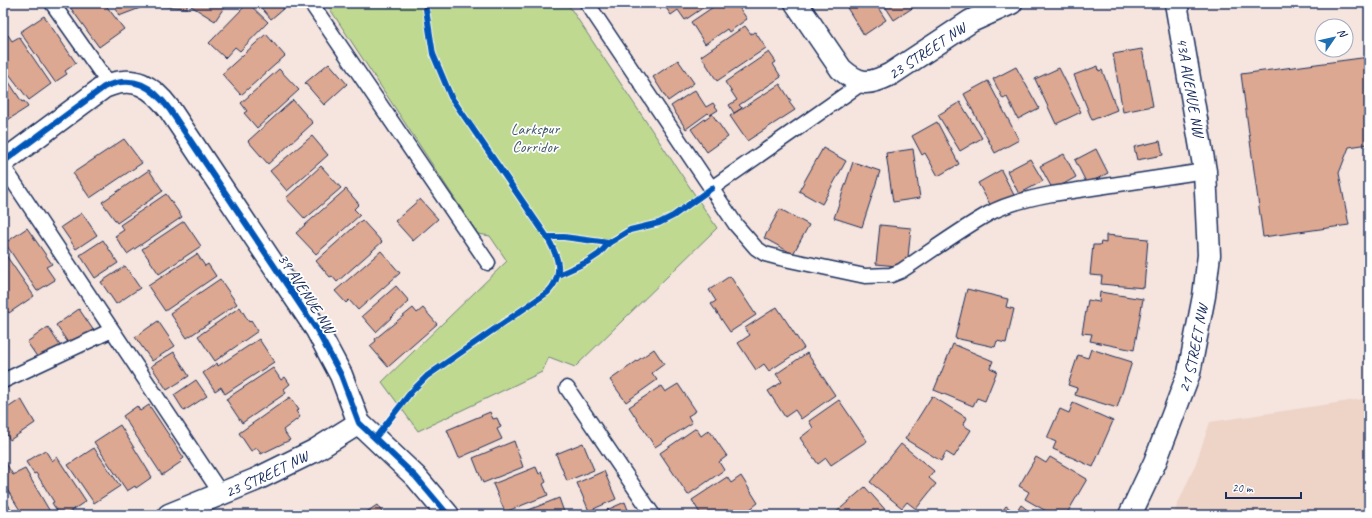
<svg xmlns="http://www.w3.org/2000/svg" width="1372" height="518" viewBox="0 0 1372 518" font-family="Caveat,sans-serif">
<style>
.built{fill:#eed3c7}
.green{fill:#bfd991;stroke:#6d8478}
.building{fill:#dda891;stroke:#1b2f5e}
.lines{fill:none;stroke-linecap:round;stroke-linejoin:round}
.service-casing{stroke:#1b2f5e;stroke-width:17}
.minor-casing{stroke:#1b2f5e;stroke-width:25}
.tertiary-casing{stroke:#1b2f5e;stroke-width:25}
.service{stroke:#fff;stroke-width:14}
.minor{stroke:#fff;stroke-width:22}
.tertiary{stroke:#fff;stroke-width:22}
.cycleway-casing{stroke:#fff;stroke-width:8}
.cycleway{stroke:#0057b8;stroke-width:6}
.labels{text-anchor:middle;stroke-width:3.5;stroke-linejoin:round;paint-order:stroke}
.street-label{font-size:16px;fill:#1b2f5e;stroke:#fff}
.park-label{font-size:16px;fill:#445a6b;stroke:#fff}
</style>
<rect width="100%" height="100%" fill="#f5e5de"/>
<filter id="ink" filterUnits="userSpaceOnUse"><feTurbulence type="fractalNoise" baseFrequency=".025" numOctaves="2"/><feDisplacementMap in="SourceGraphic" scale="8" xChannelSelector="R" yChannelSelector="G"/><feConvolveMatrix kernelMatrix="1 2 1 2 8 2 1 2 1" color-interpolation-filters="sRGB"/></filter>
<g filter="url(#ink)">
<path class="built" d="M1369,398V515H1173L1196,463L1210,422Z"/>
<path class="green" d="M326,3H567L717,228L575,367L549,357L542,372L418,431L382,382L507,261L490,236L478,234Z"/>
<path class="building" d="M67,3H104L124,29L99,47Z
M114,3H139L140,8L119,16Z
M157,3H187V8L157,6Z
M193,3H227L215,21L191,6Z
M248,3L268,22L240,51L235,47L225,58L209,43Z
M257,3H290L271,19Z
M667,3H710L685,20L678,10L671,15L664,5Z
M719,3H736L747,19L729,32L727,29L705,44L691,22Z
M844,3H875L886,20L864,35Z
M883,3H911L914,7L894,20Z
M44,16L76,63L65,71L67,74L55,82L20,32Z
M745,26L751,34L755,32L766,48L717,81L701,56Z
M266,34L285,56L241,95L222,74Z
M8,35L12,41L19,37L51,84L29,100L3,66V38Z
M1142,49L1153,106L1123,112L1113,54Z
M769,52L776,62L773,64L781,77L739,105L742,108L734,113L729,105L737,100L725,82Z
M1369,57V144L1349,147L1339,173L1349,225L1263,237L1241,74Z
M678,60L694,83L668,101L653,77Z
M329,63L347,84L324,105L305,83Z
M1098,66L1099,71L1102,70L1117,110L1092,120L1074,75Z
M1016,67L1039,108L1018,119L1007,97L1003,99L993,79Z
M1059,68L1081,112L1056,124L1035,79Z
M279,69L299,90L257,128L244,113L247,111L241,103Z
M3,73L22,102L24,101L28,107L3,123Z
M988,81L1019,140L995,153L964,94Z
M780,84L791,101L789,102L795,110L747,141L730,116Z
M695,90L706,107L713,103L718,110L710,115L708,113L686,129L671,106Z
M293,100L313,123L268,164L248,141Z
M960,102L982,138L960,151L938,115Z
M712,114L728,137L707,152L691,129Z
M937,122L959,164L938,176L925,153L922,155L912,136Z
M312,136L328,155L287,191L270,171Z
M124,139L142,163L90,198L73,173Z
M1160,141L1163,155L1137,160L1134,147Z
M823,148L846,161L822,204L799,191Z
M913,149L920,198L893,202L886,153Z
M1096,149L1108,173L1087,184L1075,160Z
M1064,154L1076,177L1053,190L1040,166Z
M1030,159L1043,181L1019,194L1007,171Z
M853,162L880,171L862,227L834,218Z
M321,166L341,188L305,219L286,198Z
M149,170L163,191L117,223L102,202Z
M1001,170L1014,195L992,208L978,183Z
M346,189L359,204L354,209L360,215L316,254L296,233Z
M166,194L182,217L127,254L115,236L124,230L120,225Z
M420,199L438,219L413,241L395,221Z
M780,209L809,225L793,254L764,238Z
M82,213L97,235L76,249L61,227Z
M362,220L382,242L337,282L332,276L330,277L316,261Z
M184,221L201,246L159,274L142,249Z
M880,225L911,228L907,267L876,264Z
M27,228L52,264L46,267L55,280L37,291L5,243Z
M1106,235L1148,239L1144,288L1101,284L1102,276L1090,275L1093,245H1100L1101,242L1106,243Z
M103,240L118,263L95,278L80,255Z
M3,251L34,296L9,313L3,305Z
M381,251L400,273L358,310L349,300L346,303L335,291Z
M197,254L205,266L208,264L216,276L165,311L148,286Z
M125,266L140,288L116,304L101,282Z
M730,276L756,315L730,332L711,304L716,301L709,290Z
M220,279L237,304L187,338L170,313Z
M396,286L409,301L376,332L362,316Z
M967,289L1008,299L1006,307L1014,309L1006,343L997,341L995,347L955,338Z
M1100,292L1143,299L1134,350L1090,341L1092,334L1082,333L1088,300L1099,302Z
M240,307L249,322L251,320L258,331L215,361L198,336Z
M777,307L804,348L769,371L764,364L756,370L738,343L750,335L745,328Z
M413,308L417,313L423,308L437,324L388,367L370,346L376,341L375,339Z
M79,309L94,331L71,347L56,325Z
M158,321L175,346L152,361L135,337Z
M48,327L61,347L40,361L27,342Z
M259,339L274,362L225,394L221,387L215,391L203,373L217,363L218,366Z
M953,344L993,361L990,368L997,371L985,401L977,398L973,406L934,390Z
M654,349L664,364L652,373L657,380L626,402L610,380Z
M1091,349L1132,362L1117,408L1075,395L1077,388L1068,385L1078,355L1088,358Z
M174,352L189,376L167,390L151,366Z
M807,353L835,395L801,419L795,410L785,417L768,391L782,382L776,374Z
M273,368L281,380L285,377L290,384L284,389L286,393L242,423L226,399Z
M196,380L207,396L184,411L174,395Z
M678,384L696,411L688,416L692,423L655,447L629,407L661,386L665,392Z
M932,396L967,418L963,425L971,430L954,457L946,452L941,461L905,439Z
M290,397L299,410L296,411L300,417L283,430L290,440L261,454L257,448L251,451L239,433Z
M21,399L35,423L10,440L3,429V411Z
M839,400L867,441L831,465L826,458L818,464L800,438L813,428L809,421Z
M1073,403L1113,421L1093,467L1053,449L1056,442L1047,438L1060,409L1069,413Z
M149,405L184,458L180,461L181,462L162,475L123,416L137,406L140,411Z
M490,412L493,419L497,418L501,427L497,429L502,439L459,458L447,430Z
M120,425L152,477L136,488L135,486L127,491L94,442Z
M696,428L701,436L709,430L727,456L719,462L724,470L688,495L660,453Z
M514,441L523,467L483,483L473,458Z
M583,443L594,470L567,481L556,454Z
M901,444L934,471L929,478L936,484L916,509L907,502L902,508L870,482Z
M94,448L120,486L94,503L68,465Z
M45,450L52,461L57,457L86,501L65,515H60L52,503L54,502L36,473L34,474L26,462Z
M1036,457L1046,463L1050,457L1087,479L1066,515H1053L1025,499L1029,492L1019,486Z
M4,460L13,475L25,469L52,515H23L3,483Z
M536,467L539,474L542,472L546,482L543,484L548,495L505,512L493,484Z
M604,471L616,499L589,511L577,483Z
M741,476L758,503L749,510L753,515H701L692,500L727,477L731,483Z
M865,487L890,515H833Z
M3,497L15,515H3Z
M559,498L565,515H516Z
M625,502L630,515H603L602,512Z
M377,505L384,515H362Z
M1021,505L1034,515H999L1006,506L1016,513Z"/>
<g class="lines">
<defs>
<path id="service" d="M52,3L109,84
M311,3L488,263
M587,3L736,225L756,248L765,254L780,258L865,276L891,275L901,271C930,252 958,231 988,214C1008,203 1030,198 1052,194L1205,171
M3,166L222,495
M712,188L862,83
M3,381L112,330
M567,388L653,515"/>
<g id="minor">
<path id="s1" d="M796,3L841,69C860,86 869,85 891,74L971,21L1011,3"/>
<path d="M3,162L104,87C134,74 152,86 170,110L317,330L341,375L359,423L416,477L448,515"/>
<path id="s2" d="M169,515L255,480L314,451L359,423"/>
</g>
<g id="tertiary">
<path id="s3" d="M1130,515L1155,462L1189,373L1204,296L1209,255L1205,171L1176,3"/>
</g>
</defs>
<use href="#service" class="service-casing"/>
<use href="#minor" class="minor-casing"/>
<use href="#tertiary" class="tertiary-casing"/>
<use href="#service" class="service"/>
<use href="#minor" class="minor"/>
<use href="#tertiary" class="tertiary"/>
<defs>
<path id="cycleway" d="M3,162L104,87C134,74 152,86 170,110L317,330L341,375L359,423L416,477L448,515
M547,237H564L609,243
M558,275L587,262L599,254L609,243L630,230L659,223L673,216L712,188
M376,437L411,392L427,376L548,292C565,274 558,256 547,237L451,97L433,54L425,3"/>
</defs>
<use href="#cycleway" class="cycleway-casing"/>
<use href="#cycleway" class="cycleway"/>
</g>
</g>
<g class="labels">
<g class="street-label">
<text dy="6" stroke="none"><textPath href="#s1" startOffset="178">23 STREET NW</textPath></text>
<text transform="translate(1191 87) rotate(80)" y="6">43A AVENUE NW</text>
<text transform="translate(307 293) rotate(57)" y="6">39 AVENUE NW</text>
<text dy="6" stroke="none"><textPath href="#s3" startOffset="179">21 STREET NW</textPath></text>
<text dy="6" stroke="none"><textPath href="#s2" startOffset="106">23 STREET NW</textPath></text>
</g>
<g class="park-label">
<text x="535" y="134">Larkspur<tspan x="535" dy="18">Corridor</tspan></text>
</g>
</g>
<rect width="1372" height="518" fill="none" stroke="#fff" stroke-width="16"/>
<rect x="8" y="8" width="1356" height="502" fill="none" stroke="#1b2f5e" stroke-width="1.5" filter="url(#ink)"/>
<g transform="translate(1334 38) rotate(56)"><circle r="19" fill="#ffffff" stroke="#a4acbf"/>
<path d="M0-3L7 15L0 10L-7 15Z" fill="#1f6fb2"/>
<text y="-6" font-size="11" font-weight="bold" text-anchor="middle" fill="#1b2f5e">N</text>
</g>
<path d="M1226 492v6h75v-6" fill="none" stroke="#1b2f5e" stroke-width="2"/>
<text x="1232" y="492" font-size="12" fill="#1b2f5e" stroke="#ffffff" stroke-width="3" paint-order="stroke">20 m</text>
</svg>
